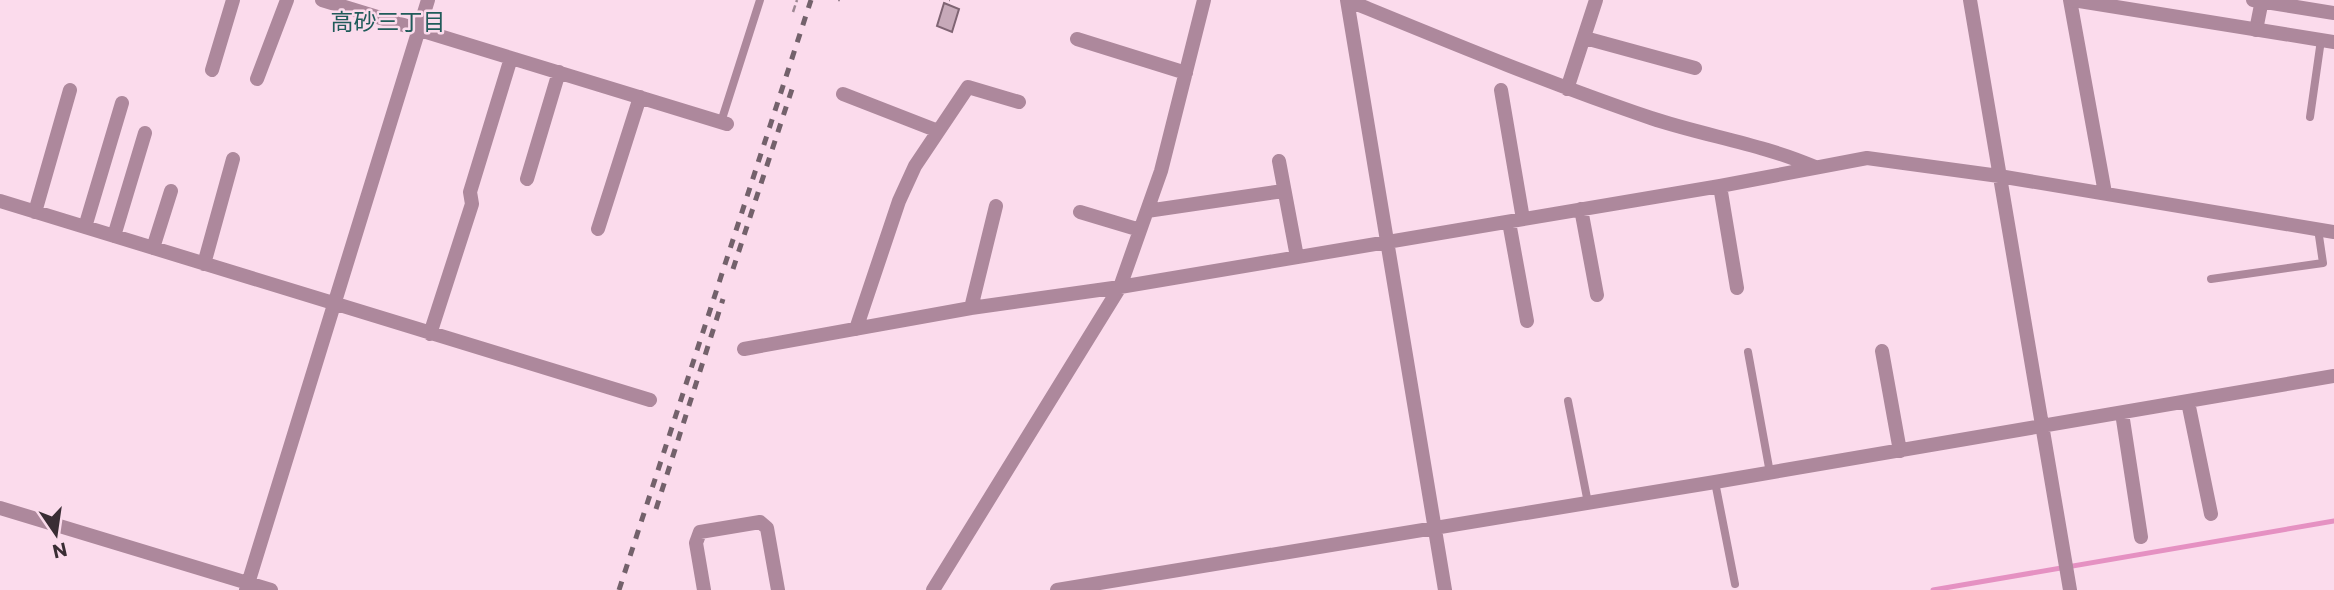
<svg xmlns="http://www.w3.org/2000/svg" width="2334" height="590" viewBox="0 0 2334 590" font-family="Commissioner,'Noto Sans JP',sans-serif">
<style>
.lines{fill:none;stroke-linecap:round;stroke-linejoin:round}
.stream{stroke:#e591c2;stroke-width:5}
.building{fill:#c7a9b9;stroke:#7f6473;stroke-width:2}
.path{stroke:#9d8793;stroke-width:2.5;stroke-dasharray:7 3.5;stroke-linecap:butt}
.service{stroke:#ad889c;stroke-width:8}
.minor{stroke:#ad889c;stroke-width:14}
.tertiary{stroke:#ad889c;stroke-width:14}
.rail{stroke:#73616b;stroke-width:5;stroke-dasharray:9 9;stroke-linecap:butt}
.labels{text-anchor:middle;stroke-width:5;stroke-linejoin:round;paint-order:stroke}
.neighbourhood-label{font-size:23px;fill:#205b5a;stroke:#fbdbec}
</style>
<rect width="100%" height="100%" fill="#fbdbec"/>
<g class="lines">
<path class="stream" d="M1933,590L2334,521"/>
</g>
<path class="building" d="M944,3L959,9L952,32L937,26Z"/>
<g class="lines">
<path class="path" d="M838,0H840
M949,0H950
M793,12L797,0"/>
<path class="service" d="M2310,117L2321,40
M721,122L760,0
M2211,279L2323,263L2318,229
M1748,352L1770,473
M1568,401L1588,503
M1715,482L1735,584"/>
<path class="minor" d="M322,0L727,124
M1347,0L1445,590
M1347,0C1447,41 1548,83 1651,118C1705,136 1762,144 1815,167
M1970,0L2070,590
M2070,0L2105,193
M2253,0L2334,13
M2256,30L2262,0
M1585,38L1695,68
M1077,39L1186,73
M212,70L233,0
M257,79L287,0
M1567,89L1596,0
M1501,90L1523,219
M843,94L938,131
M1279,161L1297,257
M527,179L559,72
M1720,186L1737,288
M0,201L650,400
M1581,209L1597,295
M1147,211L1283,191
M35,212L70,90
M1080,212L1140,230
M1509,222L1527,321
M85,227L122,103
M598,229L640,97
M114,236L145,133
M153,248L171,191
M204,264L233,159
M971,308L996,206
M856,329L899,201L915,166L968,87L1019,102
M430,334L472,204L470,192L511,58
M744,349L971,308L1120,287L1720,186L1867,158L1999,176L2334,232
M1882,351L1900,451
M2188,402L2211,514
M2122,413L2141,537
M0,508L271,590
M246,590L428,0
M704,590L696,543L700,532L760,522L767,528L778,590
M933,590L1120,287L1161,171L1204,0
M1057,590L1715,482L2334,376"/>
<path class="tertiary" d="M2073,0L2334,42"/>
<path class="rail" d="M733,269L793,86
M656,509L723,299
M619,590L811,0"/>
</g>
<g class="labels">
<g class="neighbourhood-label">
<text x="388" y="30">高砂三丁目</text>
</g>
</g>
<g transform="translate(56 534) rotate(167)" stroke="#fbdbec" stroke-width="5" paint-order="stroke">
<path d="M0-5L12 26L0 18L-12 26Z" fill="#392d34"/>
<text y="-10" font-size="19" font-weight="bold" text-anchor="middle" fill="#392d34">N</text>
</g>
</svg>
